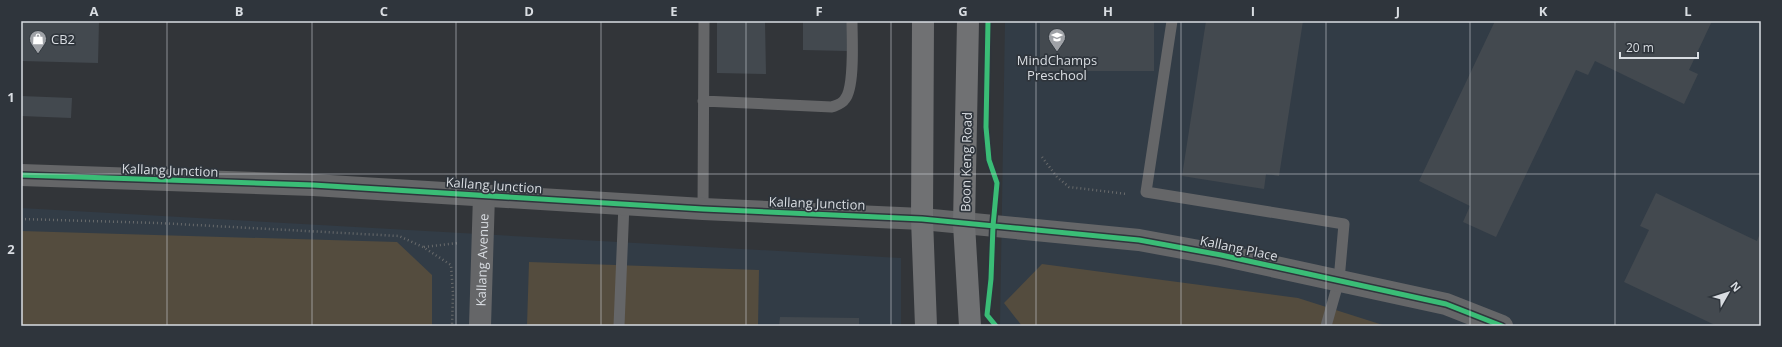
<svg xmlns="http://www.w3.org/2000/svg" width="1782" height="347" viewBox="0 0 1782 347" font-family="'Open Sans',sans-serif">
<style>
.built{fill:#323c46}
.green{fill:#544c3e}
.building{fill:#43494f}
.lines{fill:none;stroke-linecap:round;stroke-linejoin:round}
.path{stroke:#686a6b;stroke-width:2.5;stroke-dasharray:1 3;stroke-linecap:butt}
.service{stroke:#656668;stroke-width:11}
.minor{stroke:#656668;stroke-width:22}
.secondary{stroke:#707173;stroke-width:22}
.cycleway-casing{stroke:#2f353c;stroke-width:8}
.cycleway{stroke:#3abd76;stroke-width:5}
.grid{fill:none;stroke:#d9dde2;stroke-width:1;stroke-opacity:0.55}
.labels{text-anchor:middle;stroke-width:3.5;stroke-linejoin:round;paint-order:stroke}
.poi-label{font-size:13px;fill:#d9dde2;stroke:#2f353c;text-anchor:start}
.street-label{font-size:13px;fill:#d9dde2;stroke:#2f353c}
.neatline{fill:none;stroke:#d9dde2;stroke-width:1.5}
.grid-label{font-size:13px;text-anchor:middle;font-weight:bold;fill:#d9dde2}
</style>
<rect width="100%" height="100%" fill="#323539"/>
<path class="built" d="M1005,21H1761V326H1000Z
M21,208L901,258V326H21Z"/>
<path class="green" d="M21,231L397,242L432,275V326H21Z
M529,262L759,270L758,326H527Z
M1042,264L1298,298L1386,326H1022L1004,303Z"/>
<path class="building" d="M21,21H99L98,63L21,61Z
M717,21H765L766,74L717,73Z
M803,21H848V51L803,50Z
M1040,21H1154V71H1040Z
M1206,21H1303L1279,176L1266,174L1264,189L1182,176Z
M1495,21H1712L1689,70L1698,74L1684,104L1595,61L1588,75L1576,70L1496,237L1463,222L1470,206L1419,181Z
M21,96L72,98L71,118L21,116Z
M1656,193L1757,241L1761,231V326H1717L1624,282L1649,230L1640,226Z
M780,317L859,318V326H779Z"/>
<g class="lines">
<path class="path" d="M1042,157L1057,177L1069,187L1127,194
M21,219L158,223L399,236L423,247L451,265L453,294L452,326
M424,247L458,243"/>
<path class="service" d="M1172,21L1146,192L1344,224L1339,280L1326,326
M703,101L832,107C837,105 842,104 845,99C855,87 852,38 852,21
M703,209L704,21
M619,326L624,204"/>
<g class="minor">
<path d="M21,175L313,185L703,209L922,219L1139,240L1221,255L1446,304L1502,326"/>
<path id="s1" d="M480,326L484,195"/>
</g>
<path class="secondary" d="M923,21L922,219L926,326
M968,21L964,224L970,326"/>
<defs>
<path id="cycleway" d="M988,21L986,127L989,160L997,183L993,226L991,279L987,315L996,326
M21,175L313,185L703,209L922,219L1139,240L1221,255L1446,304L1502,326"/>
</defs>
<use href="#cycleway" class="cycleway-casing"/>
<use href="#cycleway" class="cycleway"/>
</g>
<path class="grid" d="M167,21V326M312,21V326M456,21V326M601,21V326M746,21V326M891,21V326M1036,21V326M1181,21V326M1326,21V326M1470,21V326M1615,21V326M21,174H1761"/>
<defs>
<symbol id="school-pin" viewBox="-11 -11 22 30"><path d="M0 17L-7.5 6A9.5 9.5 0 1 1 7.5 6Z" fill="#9fa2a7" stroke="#2f353c"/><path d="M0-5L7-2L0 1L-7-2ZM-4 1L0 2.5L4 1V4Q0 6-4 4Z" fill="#fff"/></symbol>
<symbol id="shop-pin" viewBox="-11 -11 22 30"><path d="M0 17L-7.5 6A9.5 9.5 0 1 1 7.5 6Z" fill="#9fa2a7" stroke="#2f353c"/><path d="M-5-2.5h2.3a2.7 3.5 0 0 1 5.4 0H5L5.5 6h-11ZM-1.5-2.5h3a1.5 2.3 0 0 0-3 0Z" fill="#fff"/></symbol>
</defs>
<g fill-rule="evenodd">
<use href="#school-pin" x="1047" y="27" width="20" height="27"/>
<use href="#shop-pin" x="28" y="29" width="20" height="27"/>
</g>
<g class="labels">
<g class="poi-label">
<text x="51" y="44">CB2</text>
<text x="1057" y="65" text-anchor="middle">MindChamps<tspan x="1057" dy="15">Preschool</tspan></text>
</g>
<g class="street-label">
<text transform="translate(966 162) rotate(-89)" y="5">Boon Keng Road</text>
<text transform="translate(170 170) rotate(2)" y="5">Kallang Junction</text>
<text transform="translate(494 185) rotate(4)" y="5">Kallang Junction</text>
<text transform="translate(817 203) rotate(2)" y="5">Kallang Junction</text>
<text transform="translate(1239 248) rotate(12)" y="5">Kallang Place</text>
<text dy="5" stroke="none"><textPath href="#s1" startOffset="66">Kallang Avenue</textPath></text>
</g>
</g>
<rect width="1782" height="347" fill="none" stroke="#2f353c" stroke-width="44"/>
<g transform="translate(1728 293) rotate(51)" stroke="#2f353c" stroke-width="3" paint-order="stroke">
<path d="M0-3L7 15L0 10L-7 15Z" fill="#d9dde2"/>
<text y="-6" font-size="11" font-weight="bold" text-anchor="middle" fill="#d9dde2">N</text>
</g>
<path d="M1620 52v6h78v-6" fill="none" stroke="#d9dde2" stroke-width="2"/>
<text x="1626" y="52" font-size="12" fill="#d9dde2" stroke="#2f353c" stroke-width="3" paint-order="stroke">20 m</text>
<rect x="22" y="22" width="1738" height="303" class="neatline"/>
<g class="grid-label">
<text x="94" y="16">A</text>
<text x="239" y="16">B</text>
<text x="384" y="16">C</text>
<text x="529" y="16">D</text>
<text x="674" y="16">E</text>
<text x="819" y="16">F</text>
<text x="963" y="16">G</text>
<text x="1108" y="16">H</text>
<text x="1253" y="16">I</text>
<text x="1398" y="16">J</text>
<text x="1543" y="16">K</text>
<text x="1688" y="16">L</text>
<text x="11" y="102">1</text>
<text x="11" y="254">2</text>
</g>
</svg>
